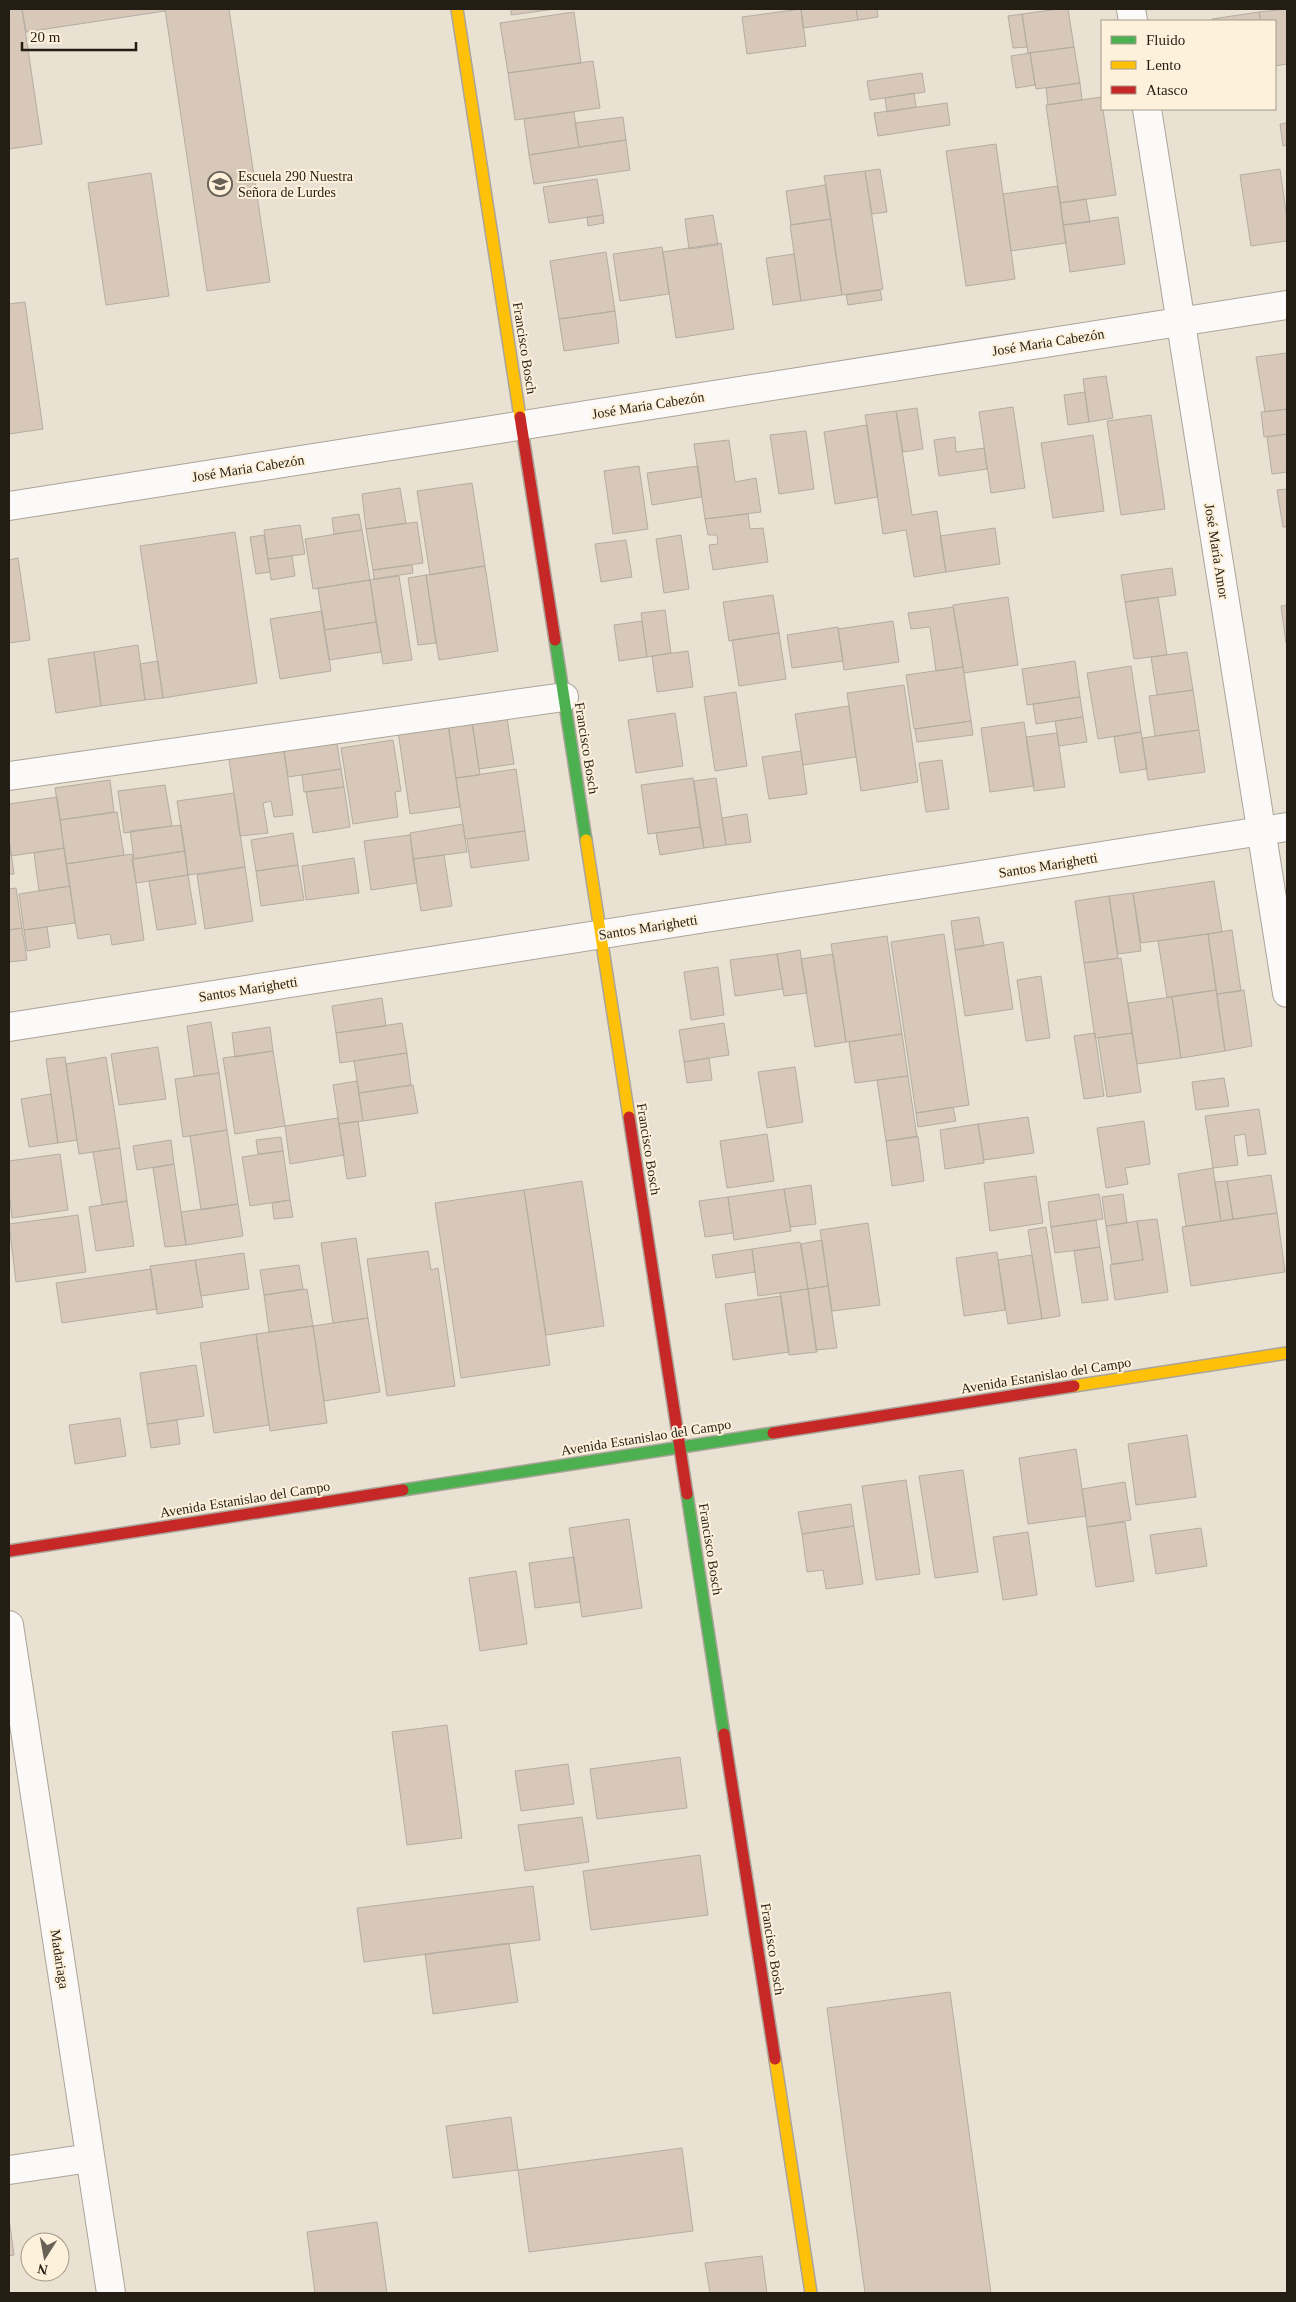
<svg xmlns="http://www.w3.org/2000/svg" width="1296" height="2302" viewBox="0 0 1296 2302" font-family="Georgia,serif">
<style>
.building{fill:#d7c8b9;stroke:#b5ada3}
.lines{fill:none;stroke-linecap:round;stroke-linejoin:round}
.street-casing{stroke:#aba499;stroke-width:30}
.fast-casing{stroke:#aba499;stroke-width:14}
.slow-casing{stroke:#aba499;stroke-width:14}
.jam-casing{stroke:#aba499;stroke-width:14}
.street{stroke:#fcfaf8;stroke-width:28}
.fast{stroke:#4caf50;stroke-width:11}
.slow{stroke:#ffc107;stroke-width:11}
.jam{stroke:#c62828;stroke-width:11}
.labels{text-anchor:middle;stroke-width:4;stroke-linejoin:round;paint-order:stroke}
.poi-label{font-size:14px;fill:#231d13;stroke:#fef1db;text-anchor:start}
.street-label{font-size:14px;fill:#231d13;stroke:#fef1db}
</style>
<rect width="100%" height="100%" fill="#e9e1d2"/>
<path class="building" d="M9,9H22L42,144L9,149Z
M22,9H165V11L26,32Z
M165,9H229L270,282L207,291Z
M511,9H555L511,15Z
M801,9L806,46L747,54L742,17Z
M801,9H856L858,20L803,28Z
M856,9H877L878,17L858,20Z
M1059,9H1068L1074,47L1028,53L1022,14Z
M1287,9V64L1275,66V21H1261L1259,12Z
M574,12L581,63L508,73L500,23Z
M1259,12L1261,21H1212V19Z
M1022,14L1027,47L1013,48L1008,16Z
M1074,47L1080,83L1036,89L1030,53Z
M1030,53L1035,85L1016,88L1011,56Z
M593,61L600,108L515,120L508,73Z
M922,73L925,92L870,100L867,81Z
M1080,83L1082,100L1048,105L1046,88Z
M914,93L916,107L887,112L885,98Z
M1101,97L1116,195L1060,203L1046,105Z
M947,103L950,125L878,136L874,113Z
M574,112L579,147L529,155L524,119Z
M623,117L626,140L579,147L575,123Z
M1287,123V145L1283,146L1280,124Z
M626,140L630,170L534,184L529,155Z
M996,144L1015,279L966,286L946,151Z
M880,169L887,212L872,214L865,171Z
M1280,169L1287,219V241L1251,246L1240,175Z
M865,171L883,289L842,295L824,176Z
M151,173L169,296L106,305L88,183Z
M597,179L603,215L549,223L543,187Z
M826,185L831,219L791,225L786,191Z
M1058,186L1066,243L1011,251L1003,194Z
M1086,199L1090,222L1063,225L1060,203Z
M603,215L604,223L588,226L587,217Z
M713,215L718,245L689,249L685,219Z
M1118,217L1125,264L1070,272L1063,225Z
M831,219L842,295L801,301L790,225Z
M721,243L734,329L676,338L663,252Z
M662,247L669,294L620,301L613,254Z
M606,252L615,311L559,319L550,261Z
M794,254L801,301L773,305L766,258Z
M880,290L882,300L848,305L846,295Z
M25,302L43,429L9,434V304Z
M615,311L619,343L564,351L559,319Z
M1287,353V409L1265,412L1256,357Z
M1106,376L1113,418L1089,422L1083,379Z
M1085,392L1089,422L1068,425L1064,395Z
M1013,407L1025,488L991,493L979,412Z
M917,408L923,449L903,452L896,411Z
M1287,409V434L1264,437L1261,412Z
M896,411L912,515L937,511L946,572L914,577L906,530L883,534L865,415Z
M1151,415L1165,509L1121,515L1107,421Z
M867,425L878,497L835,504L824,432Z
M806,431L814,489L779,494L770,435Z
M1287,434V472L1272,474L1267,437Z
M1093,435L1104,511L1053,518L1041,443Z
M955,437L956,452L984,448L987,469L939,476L934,440Z
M729,440L735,482L756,478L761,512L705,519L694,444Z
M639,466L648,529L613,534L604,471Z
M698,466L702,497L652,505L647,473Z
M472,483L485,566L430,575L417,491Z
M400,488L406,523L366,529L362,494Z
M1287,489V527H1283L1277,490Z
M359,514L362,530L334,534L332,518Z
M748,514L750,529L763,528L768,562L713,570L709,545L718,544L717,535H708L705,519Z
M417,522L423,563L373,570L366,529Z
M300,525L305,554L268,559L264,530Z
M995,528L1000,564L946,572L940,536Z
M362,530L370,580L313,589L305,539Z
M235,532L257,683L163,698L140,546Z
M264,535L270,572L256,574L250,537Z
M681,535L689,589L664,593L656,539Z
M626,540L632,577L601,582L595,544Z
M292,556L295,576L271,580L268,559Z
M18,558L30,640L9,643V560Z
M412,565L413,573L374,579L373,570Z
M485,566L498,651L439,660L426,575Z
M1172,568L1176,595L1125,602L1121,575Z
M426,575L436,643L418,645L408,578Z
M399,576L412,660L383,664L370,580Z
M370,580L376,622L324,630L318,588Z
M773,595L779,633L729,641L723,602Z
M1008,597L1018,665L964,673L953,605Z
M1158,597L1167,655L1134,659L1125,602Z
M1287,605V643H1286L1281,606Z
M953,607L963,667L936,671L930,627L911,629L908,613Z
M665,610L671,653L647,657L641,613Z
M322,611L331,671L280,679L270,619Z
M642,621L647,657L619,661L614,625Z
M893,621L899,662L844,670L838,629Z
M376,622L381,652L329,660L324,630Z
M838,627L843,661L792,668L787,635Z
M779,633L786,679L739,686L732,640Z
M138,645L145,700L101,706L94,652Z
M688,651L693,687L657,692L652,656Z
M94,652L101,706L56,713L48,659Z
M1187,652L1193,690L1157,695L1151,657Z
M158,661L163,698L145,700L140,664Z
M1075,661L1080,697L1027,705L1022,669Z
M1131,666L1141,732L1098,739L1087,673Z
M963,667L971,721L914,729L906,675Z
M904,685L918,782L861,791L847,693Z
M1193,690L1199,730L1155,736L1149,696Z
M736,692L747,766L715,771L704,697Z
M1080,697L1083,717L1036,724L1033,704Z
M849,706L856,757L803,765L795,714Z
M675,713L683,766L636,773L628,720Z
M1083,717L1087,742L1059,746L1055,721Z
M507,718L514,764L479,769L472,723Z
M472,721L480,775L456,778L448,724Z
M971,721L973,735L917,742L915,729Z
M1024,722L1034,786L990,792L981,728Z
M448,724L460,807L410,814L398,731Z
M1199,730L1205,772L1148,780L1142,738Z
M1141,732L1147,769L1120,773L1114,737Z
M1057,733L1065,787L1034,791L1026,737Z
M393,740L401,791L395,792L398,817L353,824L341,748Z
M337,743L341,769L288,777L284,751Z
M284,751L293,815L274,817L271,801L263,803L268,833L240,836L229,759Z
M801,751L807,794L769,799L762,757Z
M942,760L949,809L926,812L919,763Z
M341,769L344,787L304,792L302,775Z
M516,769L525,831L465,839L456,778Z
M693,778L700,827L648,834L641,785Z
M716,778L726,845L704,848L694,781Z
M110,780L114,812L60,820L55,788Z
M165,785L172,826L124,833L118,791Z
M344,787L350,827L313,833L306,792Z
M234,793L245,867L188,875L177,801Z
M57,797L64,848L11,856L9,839V804Z
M117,812L124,855L66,864L60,820Z
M747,814L751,842L726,845L722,818Z
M463,824L467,852L413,859L410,833Z
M181,825L185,851L134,859L130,831Z
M700,827L704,848L660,855L656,833Z
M525,831L529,860L471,868L467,839Z
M293,833L298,865L256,871L251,840Z
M410,835L417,883L371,890L364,841Z
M9,839L14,874H9Z
M64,848L70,886L39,891L34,853Z
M185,851L188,875L136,883L132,859Z
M132,854L144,940L112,945L110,934L78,939L66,864Z
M444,855L452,906L421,911L413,859Z
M354,858L359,893L306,900L302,866Z
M298,865L304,900L261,906L256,871Z
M245,867L253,921L205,929L197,875Z
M188,875L196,924L157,930L149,881Z
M1214,881L1222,932L1141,943L1133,893Z
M70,886L75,923L24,930L19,894Z
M16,888L22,928L9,930V889Z
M1133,893L1141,951L1118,954L1109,896Z
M1109,896L1118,958L1084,963L1075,901Z
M979,917L984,946L955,950L951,921Z
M47,927L50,947L27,951L24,930Z
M22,928L27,960L9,962V930Z
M1232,930L1241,991L1217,994L1208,934Z
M944,934L969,1105L916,1113L891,942Z
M1208,934L1216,990L1167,997L1158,941Z
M887,936L902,1034L846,1042L831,944Z
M1003,942L1013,1009L965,1016L955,950Z
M800,950L807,993L784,996L777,954Z
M777,954L783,989L735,996L730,960Z
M833,954L846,1042L815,1047L801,959Z
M1121,958L1132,1033L1095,1038L1084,963Z
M718,967L724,1015L691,1020L684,972Z
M1041,976L1050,1038L1026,1041L1017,980Z
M1216,990L1225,1051L1181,1058L1172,997Z
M1244,990L1252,1046L1225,1051L1217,994Z
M1172,997L1181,1058L1137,1064L1128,1003Z
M382,998L386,1026L336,1033L332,1006Z
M211,1022L219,1073L194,1076L187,1026Z
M402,1023L407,1053L340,1063L336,1033Z
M724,1023L729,1055L684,1062L679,1030Z
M270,1027L273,1051L235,1057L232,1033Z
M1095,1033L1104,1096L1084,1099L1074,1036Z
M1132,1033L1141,1092L1107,1097L1098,1038Z
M902,1034L908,1076L855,1083L849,1042Z
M158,1047L166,1099L119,1105L111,1054Z
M273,1051L285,1126L235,1134L223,1058Z
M407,1053L411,1085L359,1093L354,1061Z
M65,1057L77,1140L58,1143L46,1059Z
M106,1057L120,1148L79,1154L66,1064Z
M709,1058L712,1080L687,1083L684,1062Z
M795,1067L803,1122L767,1128L758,1072Z
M219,1073L227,1130L183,1137L175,1079Z
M908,1076L917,1137L886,1141L877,1080Z
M1224,1078L1229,1106L1196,1110L1192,1082Z
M357,1081L363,1121L339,1124L333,1085Z
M413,1085L418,1113L363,1121L359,1093Z
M51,1094L58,1143L29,1147L21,1099Z
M953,1107L956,1121L918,1127L916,1113Z
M1259,1109L1266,1154L1248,1156L1245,1134L1234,1136L1238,1165L1213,1168L1205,1116Z
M1028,1117L1034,1153L984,1160L978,1124Z
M338,1118L344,1155L290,1164L285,1126Z
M358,1121L366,1176L347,1179L339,1124Z
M1144,1121L1150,1164L1125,1168L1128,1184L1106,1188L1097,1128Z
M978,1124L984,1163L945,1169L940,1130Z
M227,1130L238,1204L201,1210L190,1136Z
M767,1134L774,1181L727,1188L720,1141Z
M918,1136L924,1181L892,1186L886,1141Z
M281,1137L283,1151L258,1154L256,1140Z
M171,1140L174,1164L137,1170L133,1146Z
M120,1148L127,1201L102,1205L93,1152Z
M283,1151L290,1200L250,1206L242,1157Z
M60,1154L68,1210L12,1218L9,1192V1161Z
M174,1164L186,1245L165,1247L153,1168Z
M1213,1168L1221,1221L1186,1226L1178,1174Z
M1271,1175L1277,1213L1233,1219L1227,1181Z
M1036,1176L1043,1223L990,1231L984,1183Z
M582,1181L604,1326L546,1335L524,1190Z
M1227,1181L1233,1219L1221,1221L1215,1182Z
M811,1185L816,1224L790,1227L784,1189Z
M784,1189L791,1231L734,1240L728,1197Z
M524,1190L550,1365L461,1378L435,1203Z
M1099,1194L1103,1219L1051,1227L1048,1202Z
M1123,1194L1127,1223L1106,1226L1102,1197Z
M728,1197L733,1233L705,1237L699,1201Z
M290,1200L293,1217L274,1219L272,1203Z
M127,1201L134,1246L96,1251L89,1207Z
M238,1204L243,1236L186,1245L181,1212Z
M1277,1213L1285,1272L1191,1286L1182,1227Z
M78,1215L86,1272L16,1282L9,1224Z
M1157,1219L1168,1292L1115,1300L1110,1265L1143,1260L1137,1221Z
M1096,1220L1100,1247L1055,1253L1051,1227Z
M1137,1221L1143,1260L1112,1264L1106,1226Z
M868,1223L880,1305L832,1311L820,1230Z
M1046,1227L1060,1316L1042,1319L1028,1230Z
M356,1238L368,1318L333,1323L321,1243Z
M822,1240L828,1286L808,1289L801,1244Z
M800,1242L808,1289L758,1296L752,1249Z
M1100,1247L1108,1300L1082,1303L1074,1251Z
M752,1249L755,1272L716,1278L712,1255Z
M428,1251L431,1270L438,1268L455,1386L387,1396L367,1259Z
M997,1252L1005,1310L964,1316L956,1258Z
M244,1253L249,1289L201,1296L195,1260Z
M1032,1255L1042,1319L1008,1324L998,1260Z
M195,1260L203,1307L157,1314L150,1266Z
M299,1265L303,1289L264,1295L260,1270Z
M151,1269L157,1309L62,1323L56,1283Z
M828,1286L837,1348L816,1350L808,1289Z
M307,1289L313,1326L269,1332L264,1295Z
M808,1289L817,1352L789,1355L780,1293Z
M781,1296L789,1352L733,1360L725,1304Z
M368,1318L380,1392L324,1401L313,1326Z
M313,1326L327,1423L270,1431L256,1334Z
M256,1334L269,1425L214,1433L200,1343Z
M196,1365L204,1416L147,1424L140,1373Z
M120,1418L126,1456L75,1464L69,1425Z
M177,1420L180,1444L151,1448L147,1424Z
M1187,1435L1196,1497L1136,1505L1128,1444Z
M1076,1449L1086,1516L1028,1524L1019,1458Z
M963,1470L978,1572L935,1578L919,1476Z
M906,1480L920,1574L876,1580L862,1486Z
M1125,1482L1131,1520L1087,1527L1082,1489Z
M851,1504L854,1526L802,1534L798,1512Z
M629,1519L642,1608L582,1617L569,1528Z
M1125,1522L1134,1581L1096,1587L1087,1527Z
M854,1526L863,1584L826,1589L823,1570L807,1572L802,1534Z
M1201,1528L1207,1566L1156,1574L1150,1535Z
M1028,1532L1037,1595L1003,1600L993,1537Z
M574,1557L580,1602L535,1608L529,1563Z
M516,1571L527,1644L480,1651L469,1578Z
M447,1725L462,1838L407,1845L392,1732Z
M680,1757L687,1808L597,1819L590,1769Z
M568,1764L574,1804L521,1811L515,1771Z
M582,1817L589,1862L525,1871L518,1825Z
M700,1855L708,1915L591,1930L583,1871Z
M533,1886L540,1940L364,1962L357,1908Z
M509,1943L518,2002L433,2014L425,1954Z
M950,1992L991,2293H865L827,2008Z
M511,2117L518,2170L453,2178L446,2126Z
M682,2148L693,2231L529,2252L518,2170Z
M9,2219L14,2255L9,2256Z
M377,2222L387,2293H315L307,2232Z
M762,2256L767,2293H710L705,2263Z"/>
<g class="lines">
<defs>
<path id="street" d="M1131,9L1133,21
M1147,109L1287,993
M9,506L1287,305
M9,776L564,697
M9,1027L1287,827
M9,1625L111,2293
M9,2170L90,2158"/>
<path id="fast" d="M555,640L586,840
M403,1490L773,1433
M687,1494L724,1734"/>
<path id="slow" d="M457,9L520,417
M586,840L629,1117
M1074,1386L1287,1353
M775,2059L811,2293"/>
<path id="jam" d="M520,417L555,640
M629,1117L687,1494
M773,1433L1074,1386
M9,1551L403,1490
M724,1734L775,2059"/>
</defs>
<use href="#street" class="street-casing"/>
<use href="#fast" class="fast-casing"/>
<use href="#slow" class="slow-casing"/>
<use href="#jam" class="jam-casing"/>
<use href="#street" class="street"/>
<use href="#fast" class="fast"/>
<use href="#slow" class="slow"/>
<use href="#jam" class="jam"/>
</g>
<defs>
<symbol id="school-ring" viewBox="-11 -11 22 22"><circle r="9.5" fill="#fef1db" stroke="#686256" stroke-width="1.5"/><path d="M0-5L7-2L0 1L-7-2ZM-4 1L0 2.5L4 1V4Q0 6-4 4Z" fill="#686256"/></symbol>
</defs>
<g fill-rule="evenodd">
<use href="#school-ring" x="206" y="170" width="28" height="28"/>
</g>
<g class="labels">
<g class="poi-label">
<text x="238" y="181">Escuela 290 Nuestra<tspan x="238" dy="16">Señora de Lurdes</tspan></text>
</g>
<g class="street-label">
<text transform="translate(1048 342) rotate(-9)" y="5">José Maria Cabezón</text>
<text transform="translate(525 348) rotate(81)" y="5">Francisco Bosch</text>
<text transform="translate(648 405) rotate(-9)" y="5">José Maria Cabezón</text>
<text transform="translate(248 468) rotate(-9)" y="5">José Maria Cabezón</text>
<text transform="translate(1217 551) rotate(81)" y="5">José María Amor</text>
<text transform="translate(587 748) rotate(81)" y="5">Francisco Bosch</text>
<text transform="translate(1048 865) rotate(-9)" y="5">Santos Marighetti</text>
<text transform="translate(648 927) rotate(-9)" y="5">Santos Marighetti</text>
<text transform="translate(248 989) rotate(-9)" y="5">Santos Marighetti</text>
<text transform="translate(649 1149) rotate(81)" y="5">Francisco Bosch</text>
<text transform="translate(1046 1375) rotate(-9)" y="5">Avenida Estanislao del Campo</text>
<text transform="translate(646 1437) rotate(-9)" y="5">Avenida Estanislao del Campo</text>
<text transform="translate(245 1499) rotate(-9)" y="5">Avenida Estanislao del Campo</text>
<text transform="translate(711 1549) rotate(81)" y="5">Francisco Bosch</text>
<text transform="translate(773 1949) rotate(81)" y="5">Francisco Bosch</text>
<text transform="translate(60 1959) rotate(81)" y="5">Madariaga</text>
</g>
</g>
<rect width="1296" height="2302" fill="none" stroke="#231d13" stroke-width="20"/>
<rect x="1101" y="20" width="175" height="90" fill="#fef1db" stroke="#a69c8b"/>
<rect x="1111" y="36" width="25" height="8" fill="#4caf50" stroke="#a69c8b"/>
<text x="1146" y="45" font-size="15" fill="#231d13">Fluido</text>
<rect x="1111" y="61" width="25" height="8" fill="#ffc107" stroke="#a69c8b"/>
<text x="1146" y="70" font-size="15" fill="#231d13">Lento</text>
<rect x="1111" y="86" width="25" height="8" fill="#c62828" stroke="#a69c8b"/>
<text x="1146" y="95" font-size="15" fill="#231d13">Atasco</text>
<g transform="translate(45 2257) rotate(191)"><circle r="24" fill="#fef1db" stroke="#a69c8b"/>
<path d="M0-4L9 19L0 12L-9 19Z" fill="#686256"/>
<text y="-8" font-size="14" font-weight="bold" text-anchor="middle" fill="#231d13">N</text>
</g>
<path d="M22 42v8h114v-8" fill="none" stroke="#231d13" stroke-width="2.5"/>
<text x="30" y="42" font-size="15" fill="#231d13" stroke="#fef1db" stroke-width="4" paint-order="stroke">20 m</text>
</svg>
